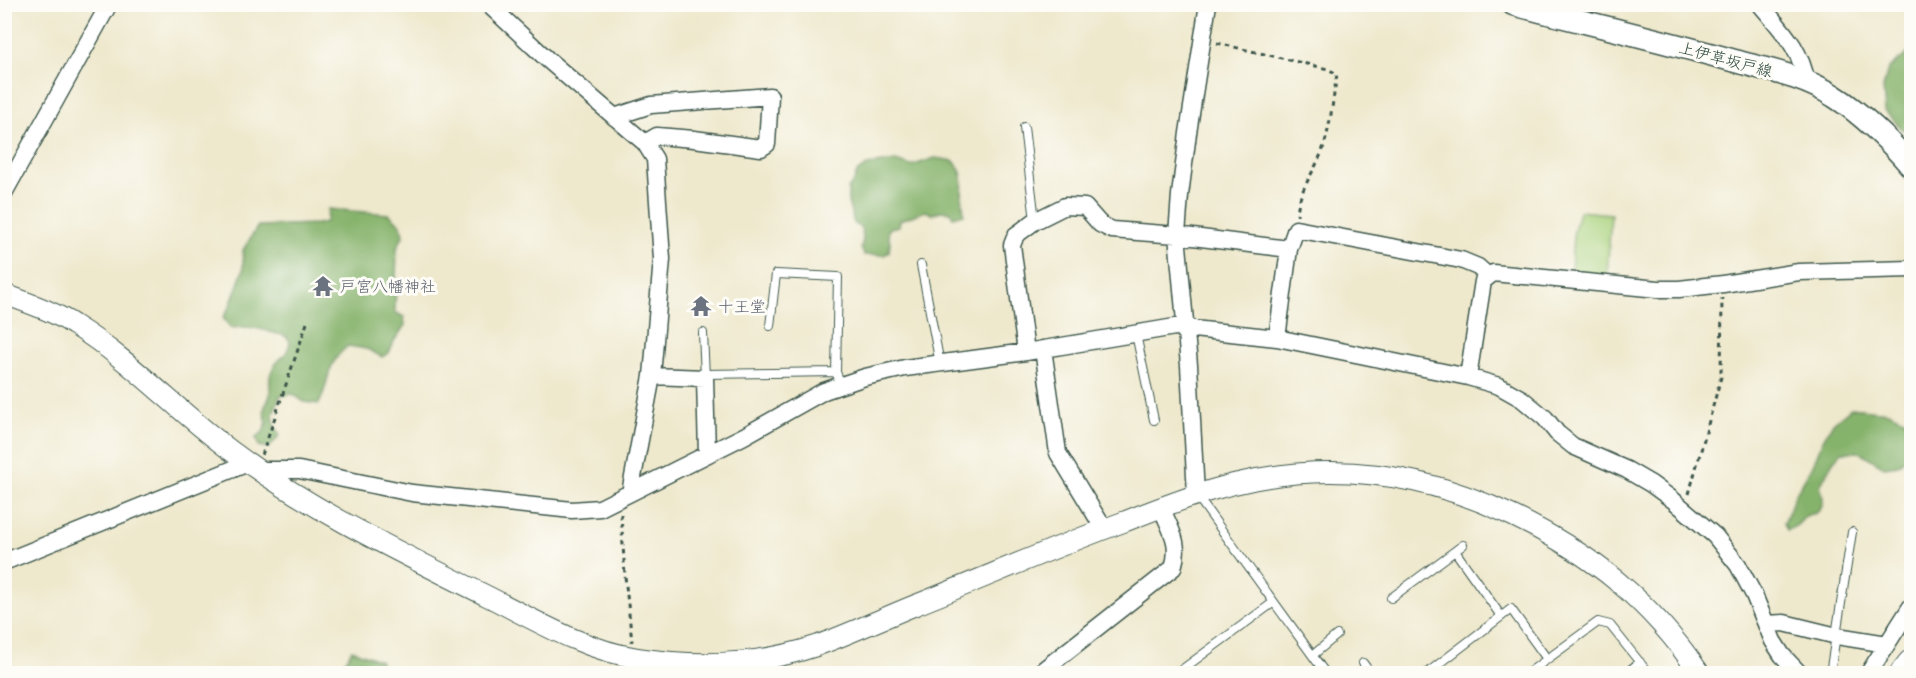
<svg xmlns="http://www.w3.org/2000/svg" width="1916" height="678" viewBox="0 0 1916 678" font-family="'Architects Daughter','Klee One',sans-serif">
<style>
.green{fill:#a8d17c;stroke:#648758;stroke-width:1.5}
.forest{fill:#86b36c;stroke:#527850;stroke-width:1.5}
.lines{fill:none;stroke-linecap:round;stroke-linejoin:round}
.service-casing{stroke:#3e574b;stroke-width:10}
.minor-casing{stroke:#3e574b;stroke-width:19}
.tertiary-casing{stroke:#3e574b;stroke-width:22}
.secondary-casing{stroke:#3e574b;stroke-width:25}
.motorway-casing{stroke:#3e574b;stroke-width:32}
.path{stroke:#3e574b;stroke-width:3;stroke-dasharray:4.5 4.5;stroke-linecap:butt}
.service{stroke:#fff;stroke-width:8}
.minor{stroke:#fff;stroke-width:16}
.tertiary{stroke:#fff;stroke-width:20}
.secondary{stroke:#fff;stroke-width:22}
.motorway{stroke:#fff;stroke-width:30}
.labels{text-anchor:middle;stroke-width:6;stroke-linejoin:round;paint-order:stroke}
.street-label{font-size:16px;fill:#1f3d34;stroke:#fdfcf7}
.worship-label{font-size:16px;fill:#5b616d;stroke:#fdfcf7;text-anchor:start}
</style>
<rect width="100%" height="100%" fill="#fdfcf7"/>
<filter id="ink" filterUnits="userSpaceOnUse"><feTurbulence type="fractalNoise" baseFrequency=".0167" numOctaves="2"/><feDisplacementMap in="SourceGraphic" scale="12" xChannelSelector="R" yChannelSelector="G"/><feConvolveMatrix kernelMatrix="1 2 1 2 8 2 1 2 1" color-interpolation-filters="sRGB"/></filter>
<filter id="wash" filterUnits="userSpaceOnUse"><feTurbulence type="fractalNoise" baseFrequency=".008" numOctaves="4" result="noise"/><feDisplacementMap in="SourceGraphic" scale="24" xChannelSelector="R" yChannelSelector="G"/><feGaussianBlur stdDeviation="1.35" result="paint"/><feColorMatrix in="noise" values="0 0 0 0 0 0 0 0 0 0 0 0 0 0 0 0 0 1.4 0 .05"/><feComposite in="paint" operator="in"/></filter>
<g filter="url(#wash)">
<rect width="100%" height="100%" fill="#eee8cc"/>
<path class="green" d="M1579,211L1611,214L1607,277L1571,273L1573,235Z"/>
<path class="forest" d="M1911,51V130H1903L1885,111L1883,88L1888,69Z
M935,158L954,161C966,177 962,180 962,199C962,204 964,208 964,214L953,217L951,212L941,211L932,214L926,211L900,220L899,226L890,228L888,232L890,242L889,252L884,255H864L861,248L863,240L862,229L854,223L848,202V189L854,181L857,172L869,165L896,161L911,166Z
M328,209L389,214L401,225L403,236L397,248L395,312L404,317L405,325L394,341L389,353L382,357L367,349L348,346C325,364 330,382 319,404L304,402L293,394L280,396L273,414L275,427L280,435L269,448L259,446L256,438L263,432L267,422C259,402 271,405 270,392C270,382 268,377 273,368C279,357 288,357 290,341C285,334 282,335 274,333C257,328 249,326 231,328L223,318L230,306L243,270V250L258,226L317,224L326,222Z
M1851,408L1888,412L1906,420L1911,419V453L1898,465L1884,467L1860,452H1842L1833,462L1820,486C1823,495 1826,507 1816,513C1811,515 1811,513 1806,516C1798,523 1799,526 1787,530L1784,523L1796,493L1814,463L1822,442L1832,424Z
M352,650L381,661L382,673H338Z"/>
</g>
<g filter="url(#ink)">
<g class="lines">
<defs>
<path id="service" d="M1024,127L1035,221
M921,265L940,364
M770,326L776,274L838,277L836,372L841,385
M703,333L705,377
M1136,334L1154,420
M705,374L836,372
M1197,496L1326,674
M1455,551L1501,616
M1391,598L1463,545
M1313,655L1337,635
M1363,663L1371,674
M1176,674L1274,602
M1426,674L1511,609L1547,659
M1527,674L1598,622L1610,625L1649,674
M1625,674L1640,662
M1830,674L1852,532"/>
<path id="minor" d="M488,4L547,59L645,143L655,159L662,259L652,376L630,493
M1760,4C1783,32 1800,47 1807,83
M614,117L651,105L770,96L767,144L761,148L694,139L657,136L645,143
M4,193L109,4
M1277,338L1289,249L1296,229L1461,260L1478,267L1488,276
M1043,349L1058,453L1104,529
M1026,352L1012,245L1016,235L1035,221L1065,206L1085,207L1100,224L1112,230L1177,235L1289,249
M652,376L705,378L707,454
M1468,377L1483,281L1493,273L1658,289H1679L1723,284L1799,272L1912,269
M256,470H299L412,493L572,510L600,508L744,436L824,391L865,377L905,368L1026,352L1175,327L1277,338L1468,377L1499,386L1522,399L1545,418L1557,433L1573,446L1627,470L1651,484L1673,500L1715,536L1738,565L1754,595L1773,641L1782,655L1800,674
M1196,495L1189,365L1177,235L1180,195L1188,133L1208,4
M4,562L248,463
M1766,624L1784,623L1837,636L1887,644
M1038,674L1173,568C1181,543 1171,531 1161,507
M1868,674L1912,605"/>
<path id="tertiary" d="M4,294C28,303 53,311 74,325C131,360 177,411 230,450C309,509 399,552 487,596C535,620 584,650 637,658C696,667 759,665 816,646C849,634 881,619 913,606C984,578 1054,547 1126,521C1161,507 1197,493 1234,484C1330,460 1424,473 1513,516C1592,554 1650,600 1700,674"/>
<path id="secondary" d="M1513,4C1587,23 1661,40 1735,61C1768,70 1805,77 1834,96C1860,112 1892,143 1912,167"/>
<path id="motorway" d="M1905,674L1912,665"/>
</defs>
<use href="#service" class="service-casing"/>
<use href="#minor" class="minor-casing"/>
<use href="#tertiary" class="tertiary-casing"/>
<use href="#secondary" class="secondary-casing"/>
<use href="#motorway" class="motorway-casing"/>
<path class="path" d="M1217,43L1328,69L1337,74C1333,98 1330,132 1321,154C1313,174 1298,192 1297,215
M262,455L307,323
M1689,494L1721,377L1722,298
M621,514L625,576L632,642"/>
<use href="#service" class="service"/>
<use href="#minor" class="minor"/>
<use href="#tertiary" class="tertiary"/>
<use href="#secondary" class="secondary"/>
<use href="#motorway" class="motorway"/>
</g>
</g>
<defs>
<symbol id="temple-bare" viewBox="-9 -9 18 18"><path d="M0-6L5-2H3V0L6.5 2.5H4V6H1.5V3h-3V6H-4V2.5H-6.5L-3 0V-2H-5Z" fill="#6b7280" stroke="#fdfcf7" stroke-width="2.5" paint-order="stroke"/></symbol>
</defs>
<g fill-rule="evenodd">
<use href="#temple-bare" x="308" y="271" width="30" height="30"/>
<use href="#temple-bare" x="686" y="291" width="30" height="30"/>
</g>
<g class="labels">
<g class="street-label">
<text transform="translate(1726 59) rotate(15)" y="6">上伊草坂戸線</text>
</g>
<g class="worship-label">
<text x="340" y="292">戸宮八幡神社</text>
<text x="718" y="312">十王堂</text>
</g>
</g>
<rect width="1916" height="678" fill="none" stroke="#fdfcf7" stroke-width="24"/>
</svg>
